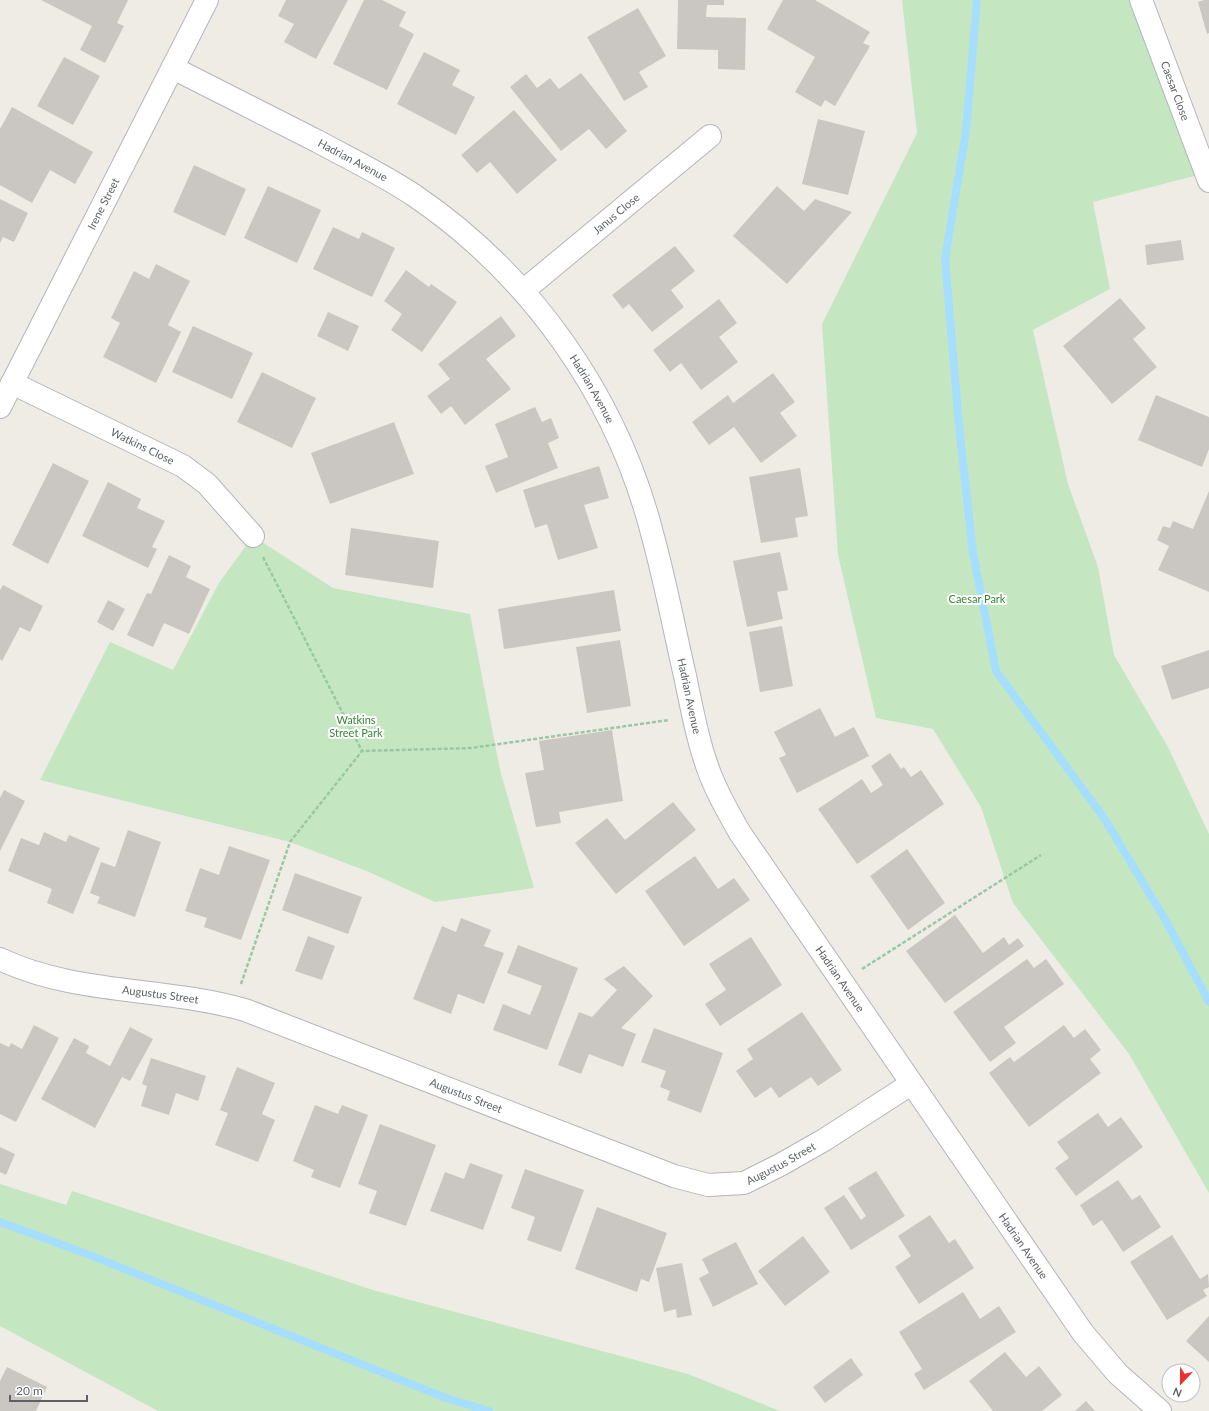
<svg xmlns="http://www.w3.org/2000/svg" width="1209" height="1411" viewBox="0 0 1209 1411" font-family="Lato,sans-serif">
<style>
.green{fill:#c4e7c1}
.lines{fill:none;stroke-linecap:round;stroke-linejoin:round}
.stream{stroke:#a5deff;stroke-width:8}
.building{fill:#cac7c2}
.minor-casing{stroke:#b2b6ba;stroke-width:24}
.tertiary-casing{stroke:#b2b6ba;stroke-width:24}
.path{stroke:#9ac8a4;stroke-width:2.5;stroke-dasharray:4 2;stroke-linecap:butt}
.minor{stroke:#fff;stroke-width:22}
.tertiary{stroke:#fff;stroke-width:22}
.labels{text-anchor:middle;stroke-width:4;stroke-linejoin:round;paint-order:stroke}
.street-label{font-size:11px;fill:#5d6166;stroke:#fff}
.park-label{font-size:11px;fill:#368534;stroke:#fff}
</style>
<rect width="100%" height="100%" fill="#efece5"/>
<path class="green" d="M902,0H1141L1206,173L1093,202L1110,289L1033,330L1068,484L1098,567L1114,655L1168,747L1209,834V1193L1129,1054L1013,903L981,807L933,729L876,718L838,555L822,324L917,133Z
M253,536L333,588L470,614L500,770L534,888L435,902L369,872L290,842L40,780L110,642L173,670L219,583Z
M0,1184L66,1205L72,1191L373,1290L688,1374L780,1411H158L0,1326Z"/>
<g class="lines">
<path class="stream" d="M977,0L966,131L945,259L959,426L973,553L996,671L1104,818L1166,921L1209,1002
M0,1222L87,1254L446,1398L489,1411"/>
</g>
<path class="building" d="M41,0H128L117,23L124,26L105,63L80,50L92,26Z
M286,0H348L316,59L284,42L294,24L278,16Z
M364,0H382L406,12L399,26L414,34L387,90L333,64Z
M678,0H724V5H707L706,17L746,18L745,70L718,69V50L677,49Z
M783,0H815L870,32L863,43L870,46L835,106L825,100L821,107L795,92L815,57L767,29Z
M1204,0H1209V33L1207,34L1198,2Z
M638,8L666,56L639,72L648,87L624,101L587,37Z
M424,52L460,70L452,85L475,97L456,135L397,104Z
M64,57L100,76L73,125L37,106Z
M581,73L627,131L606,149L589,129L561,151L510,87L526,74L537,88L550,78L559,89Z
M12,107L93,152L75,184L50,170L32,203L0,185V129Z
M514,110L557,160L517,194L490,162L477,173L461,155Z
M818,119L865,131L848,195L802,184Z
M194,165L246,189L225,236L173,212Z
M268,186L321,210L297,263L244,238Z
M777,186L804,211L815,199L852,212L787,284L733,236Z
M0,199L28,213L14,242L3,237L0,243Z
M333,227L359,239L362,232L395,248L372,297L313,269Z
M1181,240L1184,260L1147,265L1145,245Z
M675,246L695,271L671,290L684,307L652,332L629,304L623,309L612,295Z
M156,264L190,281L168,325L181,332L156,383L103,357L120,323L111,318L134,271L149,279Z
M406,270L429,287L431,284L457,302L422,352L391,330L402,314L384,301Z
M1120,298L1146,328L1133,339L1157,367L1112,404L1063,346Z
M719,299L737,323L719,337L738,362L701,390L681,363L670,372L653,350Z
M328,312L359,326L348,351L317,336Z
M501,316L516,336L486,359L511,389L465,425L451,406L441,414L427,396L450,379L438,364Z
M193,326L253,353L232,399L172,372Z
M262,372L316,398L292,448L237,422Z
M773,373L795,402L780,413L797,436L761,463L734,427L709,445L692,422L728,395L733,403Z
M1156,395L1209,417V449L1202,467L1138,440Z
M535,407L542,422L551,418L559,438L548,443L558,468L496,493L485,466L508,457L495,424Z
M394,422L414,474L330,504L311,453Z
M53,463L89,481L48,564L12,545Z
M599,466L609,498L584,505L598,548L558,560L547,524L535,528L523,490Z
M800,468L808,516L795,518L798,537L761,543L749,477Z
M108,482L141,499L137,508L165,521L152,547L157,549L148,568L82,536Z
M1209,491V592L1158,570L1169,546L1157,540L1163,526L1170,528L1173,521L1193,529Z
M351,528L439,541L433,588L345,575Z
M780,552L788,590L777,592L783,619L747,627L733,561Z
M169,555L191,566L186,577L210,589L189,634L164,623L153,647L127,635L147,593L151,594Z
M3,585L43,606L30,632L20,627L2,661L0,659V590Z
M614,590L621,631L504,649L498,609Z
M108,600L125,609L113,631L97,622Z
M782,626L793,686L760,692L749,632Z
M620,640L631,706L587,713L576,647Z
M1209,650V688L1172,700L1161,666Z
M820,708L835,737L854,727L869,756L797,793L779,758L786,755L774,732Z
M612,730L623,801L559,812L561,823L536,827L525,773L544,770L539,741Z
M890,753L901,769L904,767L911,777L921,770L944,804L857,864L818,809L862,779L871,793L883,785L871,766Z
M4,790L25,801L0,851V798Z
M673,802L696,830L616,894L575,843L607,818L625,840Z
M128,830L161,842L135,917L97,903L100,897L90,893L101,862L115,867Z
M44,832L66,842L69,835L100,848L73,914L47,903L52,889L8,871L21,838L39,845Z
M229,846L270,860L241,940L204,927L207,918L185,911L200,868L219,875Z
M907,849L945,903L908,930L870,876Z
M695,856L718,889L734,878L750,900L684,946L645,891Z
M295,873L362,897L348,934L282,910Z
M955,915L983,953L1004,937L1009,945L1018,938L1024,946L945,1003L906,951Z
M461,918L491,930L484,946L504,953L484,1004L458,994L451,1014L413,999L442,926L456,932Z
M308,936L335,946L322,980L295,971Z
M751,937L782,985L720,1026L705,1004L726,990L709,964Z
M518,945L578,968L547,1050L493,1030L503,1004L530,1015L542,986L507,973Z
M1027,959L1034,968L1046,959L1064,984L1004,1027L1016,1043L990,1062L953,1012Z
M624,966L653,996L621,1028L636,1034L623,1067L589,1054L581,1074L558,1065L579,1012L592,1017L617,990L604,979Z
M802,1012L842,1070L818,1086L811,1077L779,1098L771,1087L755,1098L736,1071L753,1059L747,1049Z
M34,1025L59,1038L16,1122L0,1114V1043L9,1047L11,1043L22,1049Z
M1064,1025L1074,1038L1085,1029L1101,1050L1090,1059L1101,1073L1029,1127L989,1073L1010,1057L1014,1062Z
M130,1027L153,1039L130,1081L122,1077L95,1128L41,1099L74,1038L89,1046L86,1053L110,1066Z
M654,1028L723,1053L701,1113L667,1100L670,1091L660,1087L666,1071L641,1062Z
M151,1058L206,1076L198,1101L176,1093L169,1115L141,1106L147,1086L142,1084Z
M237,1067L275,1083L262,1114L275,1120L258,1162L215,1145L228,1113L220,1110Z
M315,1105L338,1114L342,1105L368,1115L340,1188L311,1177L314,1170L293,1161Z
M1098,1113L1108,1127L1121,1117L1143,1147L1076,1196L1055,1168L1069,1158L1057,1142Z
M380,1124L436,1145L406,1226L369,1213L377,1191L358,1184Z
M0,1147L15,1154L6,1175L0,1172Z
M470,1163L503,1175L483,1230L430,1211L445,1172L464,1179Z
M525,1169L584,1190L561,1252L527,1240L535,1217L511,1208Z
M876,1171L905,1216L851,1250L824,1208L844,1195L861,1220L866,1216L848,1188Z
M1118,1180L1132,1200L1140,1195L1161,1227L1123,1252L1102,1220L1093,1226L1080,1205Z
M597,1207L667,1233L649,1282L641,1279L637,1292L575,1269Z
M930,1215L949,1243L955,1239L974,1268L919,1304L895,1267L911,1256L898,1236Z
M1172,1235L1200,1279L1208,1274L1209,1287L1203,1290L1207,1296L1167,1320L1130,1262Z
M803,1236L830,1272L785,1306L758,1271Z
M736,1242L758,1284L713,1307L699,1278L709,1273L702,1259Z
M682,1263L692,1315L677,1318L676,1309L664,1312L656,1268Z
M963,1292L980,1319L999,1306L1016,1332L924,1390L914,1374L922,1369L899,1332Z
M1209,1316V1362L1186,1341Z
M1005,1352L1026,1377L1039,1366L1062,1395L1042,1411H993L969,1381Z
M851,1358L863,1375L825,1403L813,1387Z
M7,1367L47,1387L36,1411H0V1381Z
M1086,1401L1095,1411H1075Z"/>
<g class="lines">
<defs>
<g id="minor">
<path id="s1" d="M1141,0L1209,181"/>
<path id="s2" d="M173,68C221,92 269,117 317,141C350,159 384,175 415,196C531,275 617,397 652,533C665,580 674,628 685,676C692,709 698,743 710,774C718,795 729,814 740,833L1083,1333L1118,1374L1160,1411"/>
<path id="s3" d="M523,291L710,136"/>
<path id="s4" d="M12,383L183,466L207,484L253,536"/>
<path id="s5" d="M0,959C75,995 166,987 245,1010L674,1176L708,1185L744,1183L780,1165L824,1140L911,1084"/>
</g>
<g id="tertiary">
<path id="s6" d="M0,407L207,0"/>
</g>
</defs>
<use href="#minor" class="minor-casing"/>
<use href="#tertiary" class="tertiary-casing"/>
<path class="path" d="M263,557L362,751
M862,969L1041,855
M241,984L290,842L362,751L471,748L669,720"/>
<use href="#minor" class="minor"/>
<use href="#tertiary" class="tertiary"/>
</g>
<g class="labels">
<g class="street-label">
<text dy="4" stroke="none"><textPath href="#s1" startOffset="97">Caesar Close</textPath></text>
<text dy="4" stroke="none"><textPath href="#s2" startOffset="202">Hadrian Avenue</textPath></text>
<text dy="4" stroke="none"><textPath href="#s6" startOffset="228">Irene Street</textPath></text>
<text dy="4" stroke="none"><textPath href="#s3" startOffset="121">Janus Close</textPath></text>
<text dy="4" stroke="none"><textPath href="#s2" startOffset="538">Hadrian Avenue</textPath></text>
<text dy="4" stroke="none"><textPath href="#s4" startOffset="145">Watkins Close</textPath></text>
<text dy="4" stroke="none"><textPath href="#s2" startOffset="862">Hadrian Avenue</textPath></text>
<text dy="4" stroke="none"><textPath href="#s2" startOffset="1186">Hadrian Avenue</textPath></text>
<text dy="4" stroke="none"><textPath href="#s5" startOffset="165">Augustus Street</textPath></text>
<text dy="4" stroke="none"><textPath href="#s5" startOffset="488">Augustus Street</textPath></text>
<text dy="4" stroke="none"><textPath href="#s5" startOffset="824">Augustus Street</textPath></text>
<text dy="4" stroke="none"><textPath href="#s2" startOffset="1510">Hadrian Avenue</textPath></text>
</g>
<g class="park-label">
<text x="977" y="603">Caesar Park</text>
<text x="356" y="724">Watkins<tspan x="356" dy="13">Street Park</tspan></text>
</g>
</g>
<g transform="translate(1181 1383) rotate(202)"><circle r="19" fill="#ffffff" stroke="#bec0c2"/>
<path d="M0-3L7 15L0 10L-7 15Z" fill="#eb3130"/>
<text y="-6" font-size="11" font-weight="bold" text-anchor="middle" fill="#5d6166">N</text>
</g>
<path d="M10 1395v6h77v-6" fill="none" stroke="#5d6166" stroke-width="2"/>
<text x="16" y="1395" font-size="12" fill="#5d6166" stroke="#ffffff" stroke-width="3" paint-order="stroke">20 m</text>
</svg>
